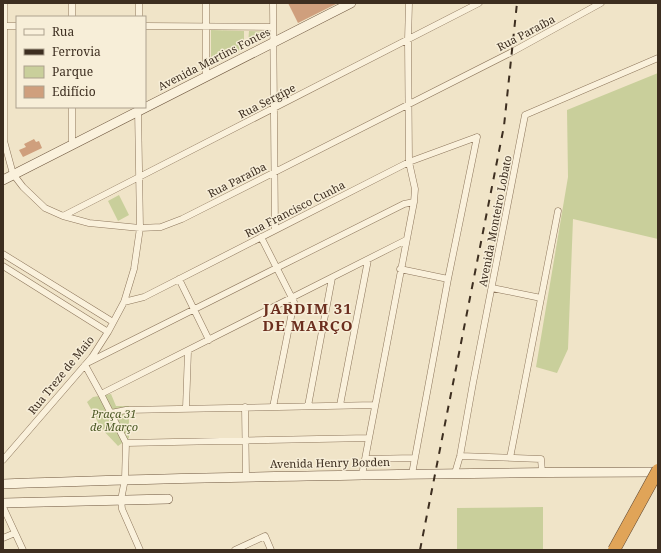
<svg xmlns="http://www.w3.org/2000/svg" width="661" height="553" viewBox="0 0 661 553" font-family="'Noto Serif',serif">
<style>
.green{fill:#c9cf9b}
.building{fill:#cf9f7d}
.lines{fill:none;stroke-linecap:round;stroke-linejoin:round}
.street-casing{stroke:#8d765c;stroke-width:7}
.secondary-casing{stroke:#6f573f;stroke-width:10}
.street{stroke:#faf1dc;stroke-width:6}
.secondary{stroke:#faf1dc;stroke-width:9}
.rail{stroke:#3d2e20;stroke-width:2;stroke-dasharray:7 7;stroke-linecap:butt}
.highway-bridge-casing{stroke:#5b4430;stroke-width:13;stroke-linecap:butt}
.highway-bridge{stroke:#e0a458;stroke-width:12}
.labels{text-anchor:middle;stroke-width:3;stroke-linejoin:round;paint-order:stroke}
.street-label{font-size:11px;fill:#3d2e20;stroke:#f7eed8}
.park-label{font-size:11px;font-style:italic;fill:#4d5a26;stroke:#f7eed8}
.district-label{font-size:15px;font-weight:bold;letter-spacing:1px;fill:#6b2e1e;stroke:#f7eed8}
</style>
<rect width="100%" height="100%" fill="#f0e4c8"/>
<path class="green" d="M211,30L244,31V48L211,65Z
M249,31L268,32V35L267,37L248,46Z
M658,73V239L573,219L568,349L557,373L536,367L568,177L567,110Z
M119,195L129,215L118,221L108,201Z
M111,394L116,406H129V438L118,446L100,427L95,416L87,402L93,397Z
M543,507V550H457V508Z"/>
<path class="building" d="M288,3H338L298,23Z
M34,139L36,142L39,141L42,148L23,157L19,150L26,147L24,144Z"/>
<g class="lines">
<defs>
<path id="street" d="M4,3V141L13,174L23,187L45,208L63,216L89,223L140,228L161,227L182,219L512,52L601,3
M206,3V76
M273,3L275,230
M72,17V3
M139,17V3
M3,26H17
M145,26L273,27
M72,107V144
M63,216L479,3
M261,237L294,302L273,407
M3,254L113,322
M3,266L108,332
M400,269L448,279
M179,279L209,340
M492,288L541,298
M124,302L144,297L409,162L477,137
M89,362L404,204L414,202
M85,365L101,394L126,443L125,479L121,500L122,509L140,550
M101,394L406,240
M340,405L368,260
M308,406L332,278
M245,407L246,477
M186,408L188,351
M111,413L126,410L375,405
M126,443L369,438
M460,456L541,459L542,472
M510,458L558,211
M365,459L415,458
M3,460L92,357L108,332L124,302L134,269L140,228L138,109
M455,473L460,456L473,383L525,115L658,58
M412,474L448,279L477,137
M362,475L414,202L415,189L409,162L408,40L409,3
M3,507L23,550
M3,538L15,533
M235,550L265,536L271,550"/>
<path id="secondary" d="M3,180L351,3
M3,484C147,478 290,476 434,474C509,473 583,472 658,472
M3,503L168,499"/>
</defs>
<use href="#street" class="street-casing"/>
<use href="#secondary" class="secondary-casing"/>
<use href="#street" class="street"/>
<use href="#secondary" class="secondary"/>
<path class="rail" d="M420,550L504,126L517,3"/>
<defs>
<path id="highway-bridge" d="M614,550L658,470"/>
</defs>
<use href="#highway-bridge" class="highway-bridge-casing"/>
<use href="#highway-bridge" class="highway-bridge"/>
</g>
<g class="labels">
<g class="street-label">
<text transform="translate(526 33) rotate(-28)" y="4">Rua Paraíba</text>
<text transform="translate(214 59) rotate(-27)" y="4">Avenida Martins Fontes</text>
<text transform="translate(267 101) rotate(-27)" y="4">Rua Sergípe</text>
<text transform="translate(237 180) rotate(-27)" y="4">Rua Paraíba</text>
<text transform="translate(295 209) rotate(-27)" y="4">Rua Francisco Cunha</text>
<text transform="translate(495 221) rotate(-79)" y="4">Avenida Monteiro Lobato</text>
<text transform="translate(61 375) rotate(-51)" y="4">Rua Treze de Maio</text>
<text transform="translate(330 463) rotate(-1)" y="4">Avenida Henry Borden</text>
</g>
<g class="park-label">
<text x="114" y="418">Praça 31<tspan x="114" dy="13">de Março</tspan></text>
</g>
<g class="district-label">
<text x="308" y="314">JARDIM 31<tspan x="308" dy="17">DE MARÇO</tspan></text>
</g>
</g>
<rect width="661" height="553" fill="none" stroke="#3d2e20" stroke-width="8"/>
<rect x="16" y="16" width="130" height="92" fill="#f7eed8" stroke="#ada18e"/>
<rect x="24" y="29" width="20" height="6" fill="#faf1dc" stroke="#ada18e"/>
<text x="52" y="36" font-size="12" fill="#3d2e20">Rua</text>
<rect x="24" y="49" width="20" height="6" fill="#3d2e20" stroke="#ada18e"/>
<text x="52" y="56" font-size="12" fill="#3d2e20">Ferrovia</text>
<rect x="24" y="66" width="20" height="12" fill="#c9cf9b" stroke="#ada18e"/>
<text x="52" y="76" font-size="12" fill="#3d2e20">Parque</text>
<rect x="24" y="86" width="20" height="12" fill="#cf9f7d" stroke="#ada18e"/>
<text x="52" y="96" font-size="12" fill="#3d2e20">Edifício</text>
</svg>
